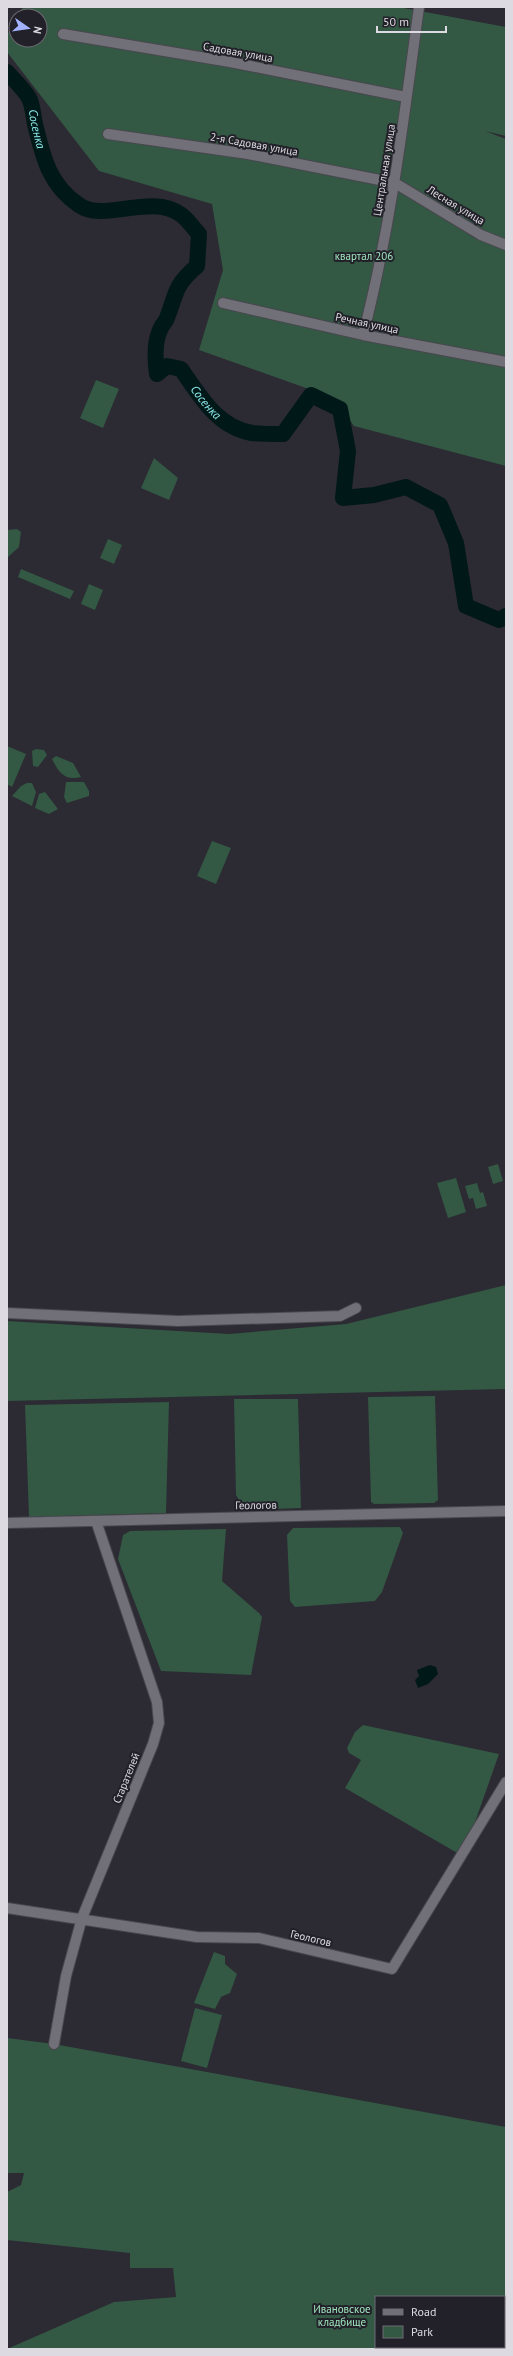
<svg xmlns="http://www.w3.org/2000/svg" width="513" height="2356" viewBox="0 0 513 2356" font-family="'PT Sans',sans-serif">
<style>
.green{fill:#335844;fill-rule:evenodd}
.water{fill:#001818}
.lines{fill:none;stroke-linecap:round;stroke-linejoin:round}
.river{stroke:#001818;stroke-width:16}
.minor-casing{stroke:#49474e;stroke-width:12}
.minor{stroke:#716f78;stroke-width:10}
.labels{text-anchor:middle;stroke-width:4;stroke-linejoin:round;paint-order:stroke}
.street-label{font-size:11px;fill:#dddbe1;stroke:#222028}
.park-label{font-size:11px;fill:#9fe7be;stroke:#222028}
.water-label{font-size:12px;font-style:italic;fill:#89e8e8;stroke:#222028}
</style>
<rect width="100%" height="100%" fill="#2c2a32"/>
<path class="green" d="M23,7H398L506,27V136L485,131L506,139V466L354,426L334,398L199,350L223,270L212,204L99,171L7,52V35L16,19V40H40V16H18Z
M96,380L119,389L103,428L80,418Z
M154,458L178,478L169,500L141,488Z
M17,529L21,532L19,547L7,558V530Z
M108,539L122,545L114,564L100,558Z
M21,569L74,591L70,599L18,577Z
M89,584L103,590L95,610L81,604Z
M7,746L26,754L12,787L7,784Z
M36,749L44,750L47,755L38,767L33,766L32,751Z
M56,756L73,763L81,777C65,781 59,773 52,759Z
M66,782H84L89,791V796L67,803L64,797Z
M27,783H32L36,792L32,806L12,796L21,786Z
M45,792L58,809L49,814L35,808L39,794Z
M212,841L231,848L216,884L197,876Z
M498,1164L503,1181L493,1184L488,1167Z
M456,1178L466,1212L448,1218L437,1183Z
M477,1183L480,1193L483,1192L487,1206L476,1209L473,1198L469,1199L465,1186Z
M506,1285V1389L7,1401V1321L229,1334L346,1324Z
M435,1396L438,1500L434,1503L374,1504L371,1502L368,1397Z
M234,1399H298L301,1508L245,1510L236,1495Z
M169,1402L166,1513L29,1517L25,1405Z
M400,1527L403,1533L382,1592L375,1601L295,1607L290,1601L287,1535L293,1528Z
M226,1529L222,1581L259,1613L262,1617L251,1675L161,1671L118,1559L123,1535L130,1531Z
M363,1725L499,1754L474,1825L459,1854L345,1788L361,1760L349,1753L347,1748L355,1732Z
M214,1952L225,1956V1964L237,1974L230,1993L221,1997L215,2009L194,2003Z
M195,2008L222,2015L207,2068L181,2061Z
M7,2038L54,2044L506,2127V2349H7L114,2302L176,2297L173,2268H130V2253L7,2240V2192L21,2185L24,2173H7ZM376,2297H504V2347H376Z"/>
<path class="water" d="M430,1665L436,1667L438,1674L428,1684L418,1688L415,1680L419,1676L417,1670Z"/>
<g class="lines">
<path class="river" id="s1" d="M7,72C14,80 24,89 29,98C33,105 33,116 35,124C43,157 49,185 79,205C104,223 150,193 180,214C187,218 193,228 199,234L197,266C174,286 177,292 167,318C166,321 164,323 162,326C154,339 155,360 157,374L167,366L181,369C200,396 217,427 252,433C262,434 273,434 283,434L311,395L340,409L348,451L343,498L374,495L406,487L440,505L456,543L466,606L499,620L506,616"/>
<defs>
<path id="minor" d="M63,34L230,62L406,97
M108,134L248,154L395,183L481,235L506,245
M223,303L363,335L506,362
M363,335C391,227 404,117 419,7
M7,1313L178,1321L340,1316L356,1308
M7,1523L506,1511
M7,1908L197,1937L259,1938L392,1969L506,1782
M54,2044L66,1976L82,1918L153,1744L159,1723L157,1702L96,1521"/>
</defs>
<use href="#minor" class="minor-casing"/>
<use href="#minor" class="minor"/>
</g>
<g class="labels">
<g class="street-label">
<text transform="translate(238 52) rotate(10)" y="4">Садовая улица</text>
<text transform="translate(254 144) rotate(10)" y="4">2-я Садовая улица</text>
<text transform="translate(384 170) rotate(-81)" y="4">Центральная улица</text>
<text transform="translate(456 205) rotate(31)" y="4">Лесная улица</text>
<text transform="translate(367 323) rotate(12)" y="4">Речная улица</text>
<text transform="translate(256 1505) rotate(-1)" y="4">Геологов</text>
<text transform="translate(126 1778) rotate(-68)" y="4">Старателей</text>
<text transform="translate(311 1938) rotate(13)" y="4">Геологов</text>
</g>
<g class="park-label">
<text x="364" y="260">квартал 206</text>
<text x="342" y="2313">Ивановское<tspan x="342" dy="13">кладбище</tspan></text>
</g>
<g class="water-label">
<text dy="4" stroke="none"><textPath href="#s1" startOffset="66">Сосенка</textPath></text>
<text dy="4" stroke="none"><textPath href="#s1" startOffset="508">Сосенка</textPath></text>
</g>
</g>
<rect width="513" height="2356" fill="none" stroke="#dddbe1" stroke-width="16"/>
<rect x="375" y="2296" width="130" height="52" fill="#222028" stroke="#6d6b72"/>
<rect x="383" y="2309" width="20" height="6" fill="#716f78" stroke="#6d6b72"/>
<text x="411" y="2316" font-size="12" fill="#dddbe1">Road</text>
<rect x="383" y="2326" width="20" height="12" fill="#335844" stroke="#6d6b72"/>
<text x="411" y="2336" font-size="12" fill="#dddbe1">Park</text>
<g transform="translate(28 28) rotate(103)"><circle r="19" fill="#222028" stroke="#6d6b72"/>
<path d="M0-3L7 15L0 10L-7 15Z" fill="#a2b2fd"/>
<text y="-6" font-size="11" font-weight="bold" text-anchor="middle" fill="#dddbe1">N</text>
</g>
<path d="M377 26v6h69v-6" fill="none" stroke="#dddbe1" stroke-width="2"/>
<text x="383" y="26" font-size="12" fill="#dddbe1" stroke="#222028" stroke-width="3" paint-order="stroke">50 m</text>
</svg>
